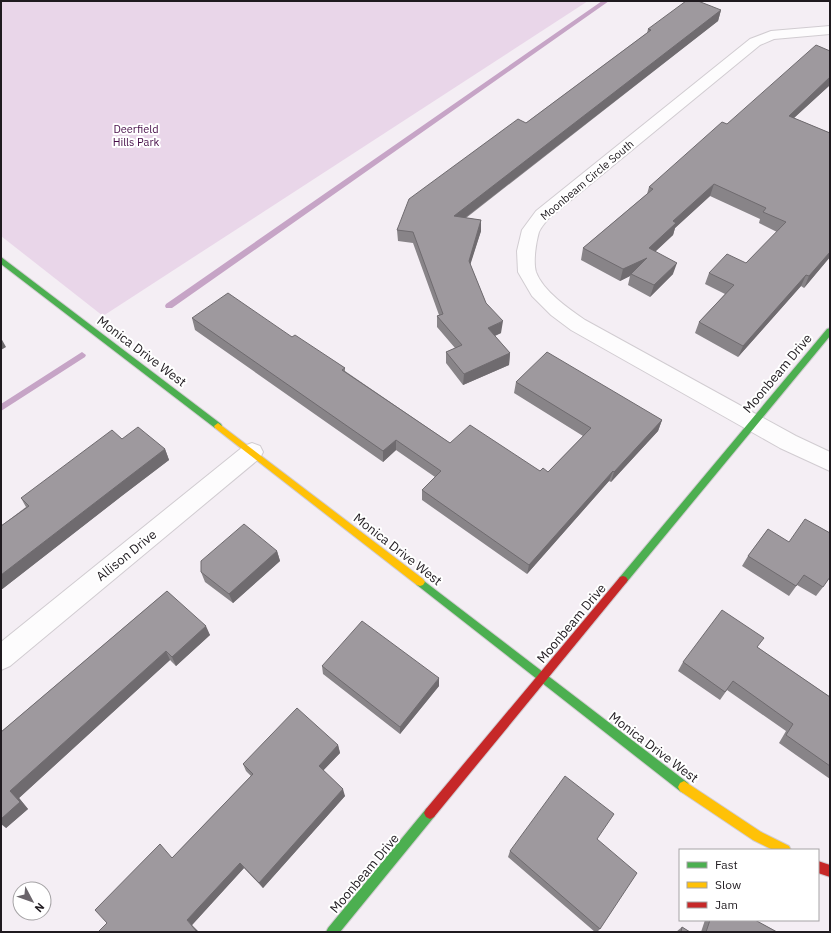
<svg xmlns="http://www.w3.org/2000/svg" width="831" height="933" viewBox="0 0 831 933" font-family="'IBM Plex Sans',sans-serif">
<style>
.green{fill:#e9d6e9}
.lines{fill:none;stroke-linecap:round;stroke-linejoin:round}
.stream{fill:#c6a4c6;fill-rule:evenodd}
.street-casing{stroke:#d1ccd1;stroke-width:2}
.fast-casing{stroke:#d1ccd1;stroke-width:2}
.slow-casing{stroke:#d1ccd1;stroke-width:2}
.jam-casing{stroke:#d1ccd1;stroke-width:2}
.street{fill:#fdfcfd;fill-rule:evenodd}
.fast{fill:#4caf50;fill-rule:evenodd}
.slow{fill:#ffc107;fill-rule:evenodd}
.jam{fill:#c62828;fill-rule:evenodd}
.wall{fill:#888488}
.shaded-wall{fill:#6f6b6f}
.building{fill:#9e999e;stroke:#6f6b6f}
.labels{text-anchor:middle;stroke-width:4;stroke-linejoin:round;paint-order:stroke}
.far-park-label{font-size:11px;fill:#460d48;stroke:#fff}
.far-street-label{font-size:11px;fill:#1f1a1f;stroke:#fff}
.street-label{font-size:13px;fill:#1f1a1f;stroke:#fff}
</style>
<rect width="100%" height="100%" fill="#f4eef4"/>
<path class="green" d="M1,1H588L103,316L1,236Z"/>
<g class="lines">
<path class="stream" d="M602,1H609L172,308H166L165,306L166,304Z
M82,352L86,355L85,357L1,411V404Z"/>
<defs>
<path id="street" d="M830,26V34L774,39L760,45L548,219C545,223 541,227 539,232C536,242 533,262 536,272C543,291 569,309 585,320L796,436L830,452V471L780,448L571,330L551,315L532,296L518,272L517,251L522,230L536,211L750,39L771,31Z
M252,443L260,446L263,452L260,458L10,666L1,670V642L244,446Z"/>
<path id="fast" d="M1,257L221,424L222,426L221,428H215L1,264Z
M830,328V336L626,583L623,584L620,583L618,580L620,577L827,329Z
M420,578L688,783L690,787L688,791L684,793L680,791L417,585L415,582L417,579Z
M430,807L434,809L436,813L434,817L340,932H326L328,928L426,809Z"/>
<path id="slow" d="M218,423L423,579L425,582L423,585L420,586L417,585L215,428L214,426Z
M684,781L761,832L789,846L791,850H773L753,840L680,791L678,787L680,783Z"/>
<path id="jam" d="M623,576L626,577L628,580L626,583L434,817L430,819L426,817L424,813L426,809L620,577Z
M818,861L830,865V877L818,873Z"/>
</defs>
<use href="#street" class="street-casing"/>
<use href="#fast" class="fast-casing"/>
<use href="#slow" class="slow-casing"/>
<use href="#jam" class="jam-casing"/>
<use href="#street" class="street"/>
<use href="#fast" class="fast"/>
<use href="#slow" class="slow"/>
<use href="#jam" class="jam"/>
</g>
<path class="wall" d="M721,10L718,21L466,218L481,220V231L470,264L486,303L501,333L495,336L510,353L509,365L463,385L446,363V352L455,348L437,327V316L439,315L413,243L398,241L397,230L526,123L647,33L648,29Z
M830,51V85L794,118L830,133V257L804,288L801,286L738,357L695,333L699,322L725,294L705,284L709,273L746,263L777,232L759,223L760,219L710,196L675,228L673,235L655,252L673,274L650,297L628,285L630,276L620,281L581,260L583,248L647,194L649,187L727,124Z
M192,318L292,337L345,368V371L450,443L540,471L548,472L583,436L514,393L516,382L662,420L658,431L611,482L609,481L527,574L422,500V490L435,477L396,450L383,462L195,330Z
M165,449L169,460L123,495L1,590V526L26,507L21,498Z
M768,529L823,587L816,596L797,585L789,596L742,566L748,556Z
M277,551L280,561L233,603L205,582L201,572Z
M167,591L210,635L176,666L170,660L19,798L28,809L6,828L1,732Z
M757,647L830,697V779L779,743L786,731L727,690L720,700L678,671L683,662Z
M322,666L439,686L400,734L323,674Z
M338,745L340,753L323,770L345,796L263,888L244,868L192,925L172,858L251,776L246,771L243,764Z
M597,840L600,929L597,932H595L508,857L510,851Z
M705,920H755L777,932H701Z
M682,927L690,932H676Z"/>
<path class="shaded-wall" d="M721,10L718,21L453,227L454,216Z
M830,77V85L784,127L789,116Z
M714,184L710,196L675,228L673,235L631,274L630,276L620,281L623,269L649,248L673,221Z
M481,220V231L468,272L469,261Z
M830,252V257L804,288L809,276Z
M677,263L673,274L650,297L654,285Z
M806,275L801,286L738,357L743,346Z
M503,321L501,333L487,339L488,328Z
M1,338L6,347L1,350Z
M510,353L509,365L463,385L464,374Z
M662,420L658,431L611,482L614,472Z
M396,440V450L383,462V451Z
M165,449L169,460L123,495L1,590V575L118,485Z
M613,471L609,481L527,574L529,565Z
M277,551L280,561L233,603L229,594Z
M206,626L210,635L176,666L172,657Z
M166,651L170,660L19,798L28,809L6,828L1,824V819L10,791Z
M439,678V686L400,734V727Z
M338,745L340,753L321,773L319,766Z
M343,789L345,796L263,888L259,883Z
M240,863L244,868L192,925L199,932H197L187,920Z"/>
<path class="building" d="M686,1H698L721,10L454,216L481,220L469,261L486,303L503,321L488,328L510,353L464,374L446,352L462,345L437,316L443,314L413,232L397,230L409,199L518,119L526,123L651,30L648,29Z
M816,45L830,51V77L789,116L830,133V252L809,276L806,275L743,346L699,322L734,285L709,273L727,254L746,263L786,222L763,212L766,208L714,184L673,221L676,223L649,248L677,263L654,285L631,274L647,258L623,269L583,248L653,189L649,187L722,122L727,124Z
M228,293L292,337L295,335L345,368L342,370L450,443L470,425L540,471L543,468L548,472L591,428L516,382L547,352L662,420L614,472L613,471L529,565L422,490L441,471L396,440L383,451L192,318Z
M138,427L165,449L118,485L1,575V526L29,506L21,498L112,430L122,439Z
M805,519L830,533V577L823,587L804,575L796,586L748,556L768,529L789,542Z
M244,524L277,551L229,594L201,572V561Z
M167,591L206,626L172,657L166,651L10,791L20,802L1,819V732Z
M722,610L764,638L757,647L830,697V766L786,735L793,724L733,681L725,692L683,662Z
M362,621L439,678L400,727L322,666Z
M297,708L338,745L319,766L343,789L259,883L240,863L187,920L197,932H98L107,923L95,910L160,844L172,858L253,774L243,764Z
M565,776L614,814L597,839L637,873L600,929L510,851Z
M710,920H755L777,932H706Z
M682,927L690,932H681Z"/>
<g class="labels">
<g class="far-park-label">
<text x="136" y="133">Deerfield<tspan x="136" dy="13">Hills Park</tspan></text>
</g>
<g class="far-street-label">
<text transform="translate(587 180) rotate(-40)" y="4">Moonbeam Circle South</text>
</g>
<g class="street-label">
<text transform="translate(142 351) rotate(37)" y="5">Monica Drive West</text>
<text transform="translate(777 373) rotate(-50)" y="5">Moonbeam Drive</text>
<text transform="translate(398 549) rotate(38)" y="5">Monica Drive West</text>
<text transform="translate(126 555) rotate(-39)" y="5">Allison Drive</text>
<text transform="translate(571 623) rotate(-50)" y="5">Moonbeam Drive</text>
<text transform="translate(654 747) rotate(37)" y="5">Monica Drive West</text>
<text transform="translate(364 873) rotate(-50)" y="5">Moonbeam Drive</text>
</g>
</g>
<rect width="831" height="933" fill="none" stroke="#1f1a1f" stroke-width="4"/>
<rect x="679" y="849" width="140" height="72" fill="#ffffff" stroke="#a5a3a5"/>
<rect x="687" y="862" width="20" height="6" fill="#4caf50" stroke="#a5a3a5"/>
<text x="715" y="869" font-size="12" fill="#1f1a1f">Fast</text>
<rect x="687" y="882" width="20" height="6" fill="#ffc107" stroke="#a5a3a5"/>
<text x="715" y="889" font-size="12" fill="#1f1a1f">Slow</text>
<rect x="687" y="902" width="20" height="6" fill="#c62828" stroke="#a5a3a5"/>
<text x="715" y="909" font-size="12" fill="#1f1a1f">Jam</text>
<g transform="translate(32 901) rotate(131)"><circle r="19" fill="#ffffff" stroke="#a5a3a5"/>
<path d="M0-3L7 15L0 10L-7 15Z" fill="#6a646a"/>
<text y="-6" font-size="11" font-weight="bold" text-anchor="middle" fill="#1f1a1f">N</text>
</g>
</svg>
